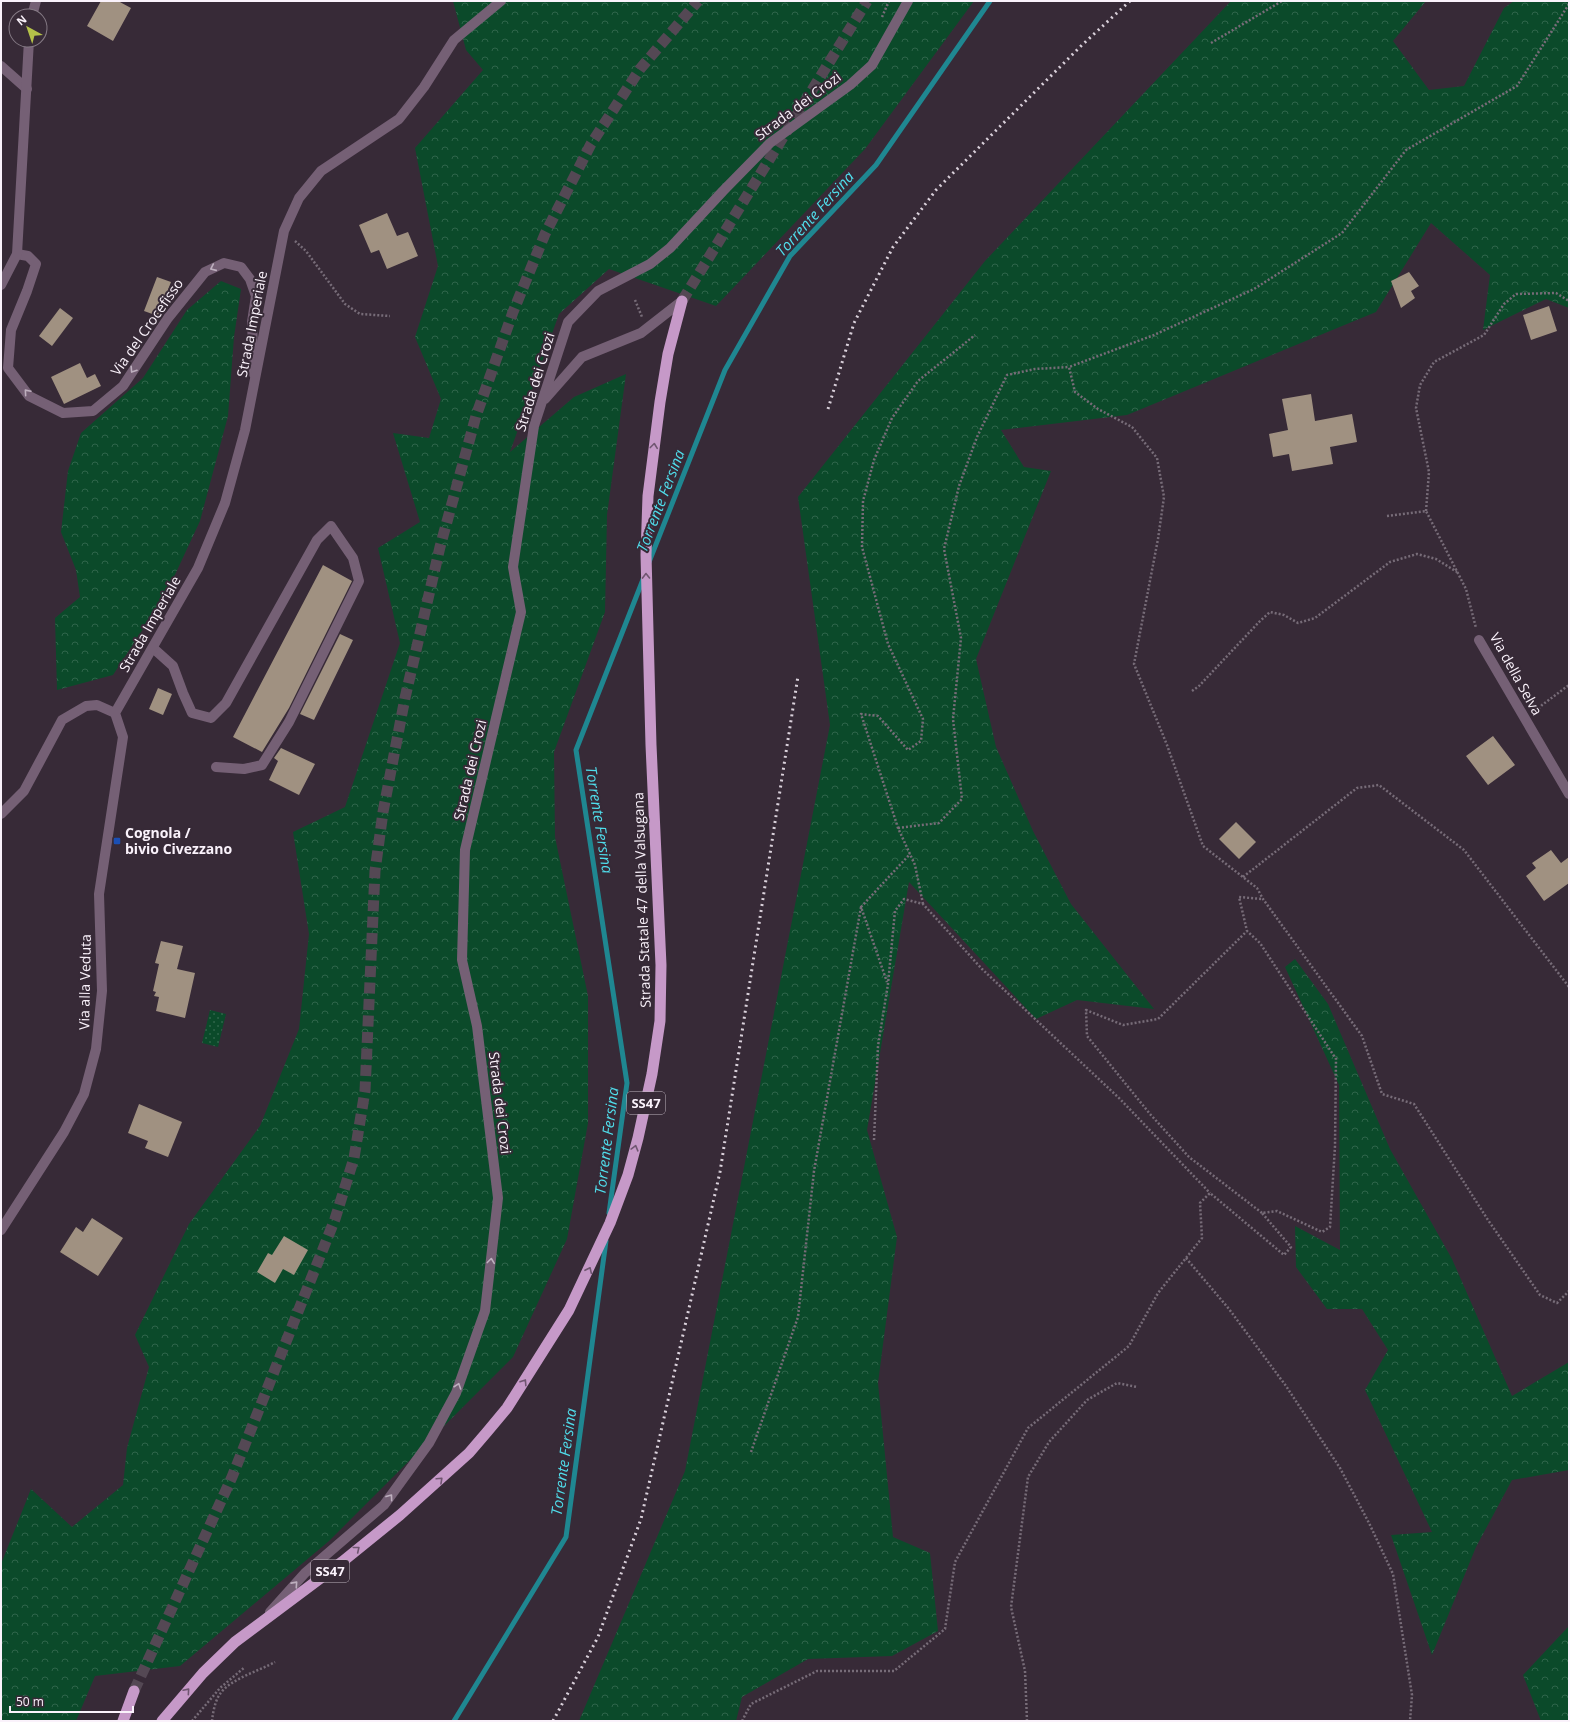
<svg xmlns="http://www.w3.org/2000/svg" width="1570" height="1722" viewBox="0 0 1570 1722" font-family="'Open Sans',sans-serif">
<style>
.grass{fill:url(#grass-dots)}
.forest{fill:url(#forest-crowns)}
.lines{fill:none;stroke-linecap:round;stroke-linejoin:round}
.stream{stroke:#1f8791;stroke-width:5}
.building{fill:#a09181}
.trunk-tunnel{stroke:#544854;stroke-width:11;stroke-dasharray:11 5.5;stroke-linecap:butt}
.path{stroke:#776c78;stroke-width:2.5;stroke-dasharray:2 2;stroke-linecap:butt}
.service{stroke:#756075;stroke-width:10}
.minor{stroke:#756075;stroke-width:10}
.tertiary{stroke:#756075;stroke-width:10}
.trunk{stroke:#c699c8;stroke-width:11}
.rail{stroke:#dad1db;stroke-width:3;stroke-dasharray:2 4;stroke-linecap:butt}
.oneway{stroke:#beb0bf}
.oneway2{stroke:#705671}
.transit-dot{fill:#1a4fb4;stroke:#372a37;stroke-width:1.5}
.labels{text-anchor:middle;stroke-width:4;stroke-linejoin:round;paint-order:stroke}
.shield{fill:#372a37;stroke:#c0b6c0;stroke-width:1}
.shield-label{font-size:13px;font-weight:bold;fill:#faf2fb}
.street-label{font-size:14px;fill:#faf2fb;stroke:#372a37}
.poi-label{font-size:14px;font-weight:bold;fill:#faf2fb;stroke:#372a37;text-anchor:start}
.water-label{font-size:15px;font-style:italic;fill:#50ddeb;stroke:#372a37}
</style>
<defs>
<pattern id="grass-dots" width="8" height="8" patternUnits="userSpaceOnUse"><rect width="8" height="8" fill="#0b4a2a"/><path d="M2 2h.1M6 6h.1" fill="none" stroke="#2f654a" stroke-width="1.8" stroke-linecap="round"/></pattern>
<pattern id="forest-crowns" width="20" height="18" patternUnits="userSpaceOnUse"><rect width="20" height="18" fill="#0b4a2a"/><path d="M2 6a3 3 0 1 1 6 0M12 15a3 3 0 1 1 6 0" fill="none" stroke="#2f654a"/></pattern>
</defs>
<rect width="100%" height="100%" fill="#372a37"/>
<path class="grass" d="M210,1010L226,1014L218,1047L202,1043Z"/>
<path class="forest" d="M453,1H974L865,149L716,306L609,269L559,314L510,452L574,397L626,374L607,515L605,612L554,752L555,837L588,996V1123L567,1239L513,1357L329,1541L180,1666L95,1676L76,1721H1V1564L31,1489L72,1527L123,1485L127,1448L149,1367L135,1335L189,1224L260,1126L299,1029L309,934L293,832L345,807L400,643L378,548L420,522L393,433L429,438L441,399L415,337L438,266L415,148L483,70L466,50Z
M1231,1H1426L1393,41L1429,90L1464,86L1504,8L1514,1H1569V308L1546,299L1483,330L1490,275L1431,223L1376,312L1127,415L1001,430L1024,467L1051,471L976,659L996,747L1033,831L1071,904L1154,1009L1077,1000L1036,1019L909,882L867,1130L897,1237L878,1383L893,1537L930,1553L938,1631L892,1656L808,1659L742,1697L736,1721H579L685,1471L830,725L798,497L985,261Z
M221,281L241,289L234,337L228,416L200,521L166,594L113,675L57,690L55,618L80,597L76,570L61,532L68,471L81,433L143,378L187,310Z
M1295,959L1328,1004L1390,1149L1452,1259L1512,1396L1569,1362V1470L1512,1480L1476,1547L1432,1655L1391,1535L1432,1532L1365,1390L1388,1350L1362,1309H1327L1296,1267L1295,1226L1340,1250L1339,1085L1285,967Z
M1569,1626V1721H1541L1523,1675Z"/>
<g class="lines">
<path class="stream" d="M649,562L725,370L790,256L876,165L990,1
M609,1213L627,1083L576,750L644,577
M454,1721L566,1537L606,1241"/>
</g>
<path class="building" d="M101,1H118L131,8L113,41L87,26Z
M387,213L397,236L408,232L418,256L387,269L379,250L371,253L359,225Z
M1409,272L1419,286L1411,291L1415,298L1401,308L1391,281Z
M157,277L171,282L158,316L144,311Z
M1549,306L1557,331L1531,340L1523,315Z
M60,308L73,318L52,346L39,336Z
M80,363L87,378L95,374L101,386L64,404L51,377Z
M1311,394L1315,421L1352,414L1357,442L1330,447L1333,464L1292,471L1289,454L1273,457L1269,434L1288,430L1282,399Z
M323,565L352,581L289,708L262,752L233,737Z
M340,634L353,640L314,720L300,714Z
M158,688L172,694L163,715L149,709Z
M1493,736L1515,765L1488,785L1466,756Z
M281,748L315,764L299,795L269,780L278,761L274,758Z
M1236,822L1256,842L1239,859L1219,839Z
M1551,850L1561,863L1569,857V883L1544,901L1526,876L1536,868L1532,863Z
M161,941L183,946L177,969L195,973L185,1018L156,1011L159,997L154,996L156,992L153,991L159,964L155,963Z
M139,1104L182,1122L168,1157L145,1148L148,1141L128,1133Z
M92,1218L123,1238L98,1276L60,1252L76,1227L83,1232Z
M284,1236L308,1250L294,1275L283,1269L275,1283L257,1272L268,1253L272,1255Z"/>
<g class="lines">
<path class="trunk-tunnel" d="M682,301L867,1
M134,1691L232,1477L335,1219L354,1158L365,1091L375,871L383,812L405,698L440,547L476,416L513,312L545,234L591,144L640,69L698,1"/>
<path class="path" d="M1569,4L1517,86L1406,150L1342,233L1254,289L1154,335L1069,367L1075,392L1098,409L1132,427L1157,458L1164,497L1158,539L1134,664L1167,745L1203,846L1257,888L1263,899L1362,1036L1382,1094L1414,1104L1488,1220L1540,1295L1557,1303L1569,1291
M882,17L889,1
M1211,43L1282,1
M295,241L306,251L345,304L360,314L390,316
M635,300L642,317
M1426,511L1429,472L1416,408L1420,385L1434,362L1484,335L1504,304L1516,294L1556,293L1569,301
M1387,516L1426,511L1466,589L1476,628
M1192,691L1199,686L1260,621L1270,612L1284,615L1298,623L1315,618L1390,562L1417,554L1436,559L1457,572
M1536,712L1542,705L1569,685
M898,828L939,823L962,799L953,719L961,638L944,549L959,486L977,437L1007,375L1035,369L1069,367
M1243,877L1357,788L1379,785L1464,850L1569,987
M923,904L915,865L898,828L861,714L878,716L908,750L921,741L923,719L888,644L862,547L863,501L874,460L892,418L918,381L975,335
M861,907L910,854
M874,1140L878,1046L888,984L895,911L904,899L923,904L982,969L1120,1099L1210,1193
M1262,1213L1189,1157L1150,1114L1087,1036L1086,1010L1123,1025L1158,1019L1247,931L1239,897L1262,899
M1186,1258L1229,1309L1286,1386L1340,1468L1369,1523L1393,1574L1412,1695L1410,1721
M751,1452L798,1317L814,1171L861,907L887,982
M192,1721L220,1688L245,1667
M212,1721C213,1712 215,1701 220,1694C230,1679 259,1671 275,1662
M742,1721L751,1704L817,1671H894L945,1629L955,1562L1028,1428L1129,1346L1158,1293L1202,1238L1200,1203L1210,1193L1284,1255L1291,1247L1262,1213L1277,1211L1322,1232L1330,1227L1335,1146L1336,1059L1260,943L1247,931
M1027,1721L1025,1671L1011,1607L1028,1477L1049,1442L1087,1400L1117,1383L1137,1387"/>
<path class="service" d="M545,399L582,357L641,333L682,301
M1479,640L1569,794
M153,648L173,666L183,693L192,713L211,718L226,703L317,540L331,526L353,558L359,581L289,722L262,765L244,769L216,767
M270,1612L305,1573L384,1505L429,1443L456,1393L485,1311L498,1198L477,1026L462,960L465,850L521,612L513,567L534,426L568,322L598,291L650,264L670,248L723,191L770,143L850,85L872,65L908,1"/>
<path class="minor" d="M1,66L27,89
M17,254L28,256L36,264L27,291L11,330L8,368L29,396L63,413L93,411L123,386L168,318L205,272L224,263L241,267L250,279L256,296L252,322L254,374"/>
<path class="tertiary" d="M32,16L36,1
M1,285L17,254L29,40
M115,713L198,568L225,503L245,430L284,231L299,198L321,171L399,119L424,87L454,40L501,1
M1,814L24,791L62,720L86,706L97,705L115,713
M1,1230L64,1132L84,1094L96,1049L102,991L99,894L123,737L115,713"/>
<path class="trunk" d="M123,1721L134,1691
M162,1721L203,1673L235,1642L342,1562L400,1515L469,1453L487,1432L507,1408L569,1310L610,1223L628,1175L638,1138L652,1074L660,1021L661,965L651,745L646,555L648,496L660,402L668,354L682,301"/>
<path class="rail" d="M828,409L854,323L893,247L936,190L1082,45L1130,1
M553,1721L598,1637L641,1519L720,1172L798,676"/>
</g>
<defs><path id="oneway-chevron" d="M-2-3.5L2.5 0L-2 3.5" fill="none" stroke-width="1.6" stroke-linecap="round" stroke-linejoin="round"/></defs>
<g class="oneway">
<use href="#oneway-chevron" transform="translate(213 268) rotate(156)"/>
<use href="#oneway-chevron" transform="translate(133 370) rotate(123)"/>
<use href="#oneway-chevron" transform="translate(27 392) rotate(-131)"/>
<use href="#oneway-chevron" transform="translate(491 1261) rotate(-83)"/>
<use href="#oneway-chevron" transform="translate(458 1386) rotate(-71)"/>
<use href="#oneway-chevron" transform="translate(390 1497) rotate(-54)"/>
<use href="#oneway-chevron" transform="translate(295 1584) rotate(-48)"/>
</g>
<g class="oneway2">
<use href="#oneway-chevron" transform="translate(654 446) rotate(-83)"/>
<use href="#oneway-chevron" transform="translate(646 576) rotate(-91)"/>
<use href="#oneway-chevron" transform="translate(635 1148) rotate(-75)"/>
<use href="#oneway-chevron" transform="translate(589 1270) rotate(-65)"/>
<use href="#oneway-chevron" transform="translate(524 1382) rotate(-57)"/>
<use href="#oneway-chevron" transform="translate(440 1480) rotate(-43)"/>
<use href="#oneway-chevron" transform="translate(357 1549) rotate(-39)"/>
<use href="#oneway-chevron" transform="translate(187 1691) rotate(-49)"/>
</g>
<rect class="transit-dot" x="113" y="837" width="8" height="8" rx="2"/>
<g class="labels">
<g class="shield">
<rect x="627" y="1092" width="38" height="22" rx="3"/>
<rect x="311" y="1560" width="38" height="22" rx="3"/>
</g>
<g class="shield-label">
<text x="646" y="1108">SS47</text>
<text x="330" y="1576">SS47</text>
</g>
<g class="street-label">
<text transform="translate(798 106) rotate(-37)" y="5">Strada dei Crozi</text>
<text transform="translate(252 324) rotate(-79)" y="5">Strada Imperiale</text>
<text transform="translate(147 327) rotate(-55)" y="5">Via del Crocefisso</text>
<text transform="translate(535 382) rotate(-73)" y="5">Strada dei Crozi</text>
<text transform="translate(150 624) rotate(-60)" y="5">Strada Imperiale</text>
<text transform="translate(1516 674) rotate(61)" y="5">Via della Selva</text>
<text transform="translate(470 770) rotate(-77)" y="5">Strada dei Crozi</text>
<text transform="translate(642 900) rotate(-92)" y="5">Strada Statale 47 della Valsugana</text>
<text transform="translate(85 982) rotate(-89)" y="5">Via alla Veduta</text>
<text transform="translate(500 1103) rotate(83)" y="5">Strada dei Crozi</text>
</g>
<g class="poi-label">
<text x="125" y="838">Cognola /<tspan x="125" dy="16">bivio Civezzano</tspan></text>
</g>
<g class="water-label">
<text transform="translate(815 214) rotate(-48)" y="5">Torrente Fersina</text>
<text transform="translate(661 501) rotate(-69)" y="5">Torrente Fersina</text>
<text transform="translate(599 820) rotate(81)" y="5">Torrente Fersina</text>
<text transform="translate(607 1141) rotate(-83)" y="5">Torrente Fersina</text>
<text transform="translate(564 1462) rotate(-82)" y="5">Torrente Fersina</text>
</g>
</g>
<rect width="1570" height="1722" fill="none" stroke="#faf2fb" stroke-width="4"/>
<g transform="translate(28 28) rotate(320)"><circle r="19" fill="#372a37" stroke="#857a85"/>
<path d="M0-3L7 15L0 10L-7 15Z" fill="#b5c249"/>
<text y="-6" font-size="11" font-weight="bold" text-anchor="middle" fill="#faf2fb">N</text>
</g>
<path d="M10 1706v6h123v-6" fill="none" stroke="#faf2fb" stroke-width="2"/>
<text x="16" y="1706" font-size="12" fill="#faf2fb" stroke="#372a37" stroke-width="3" paint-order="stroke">50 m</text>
</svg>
